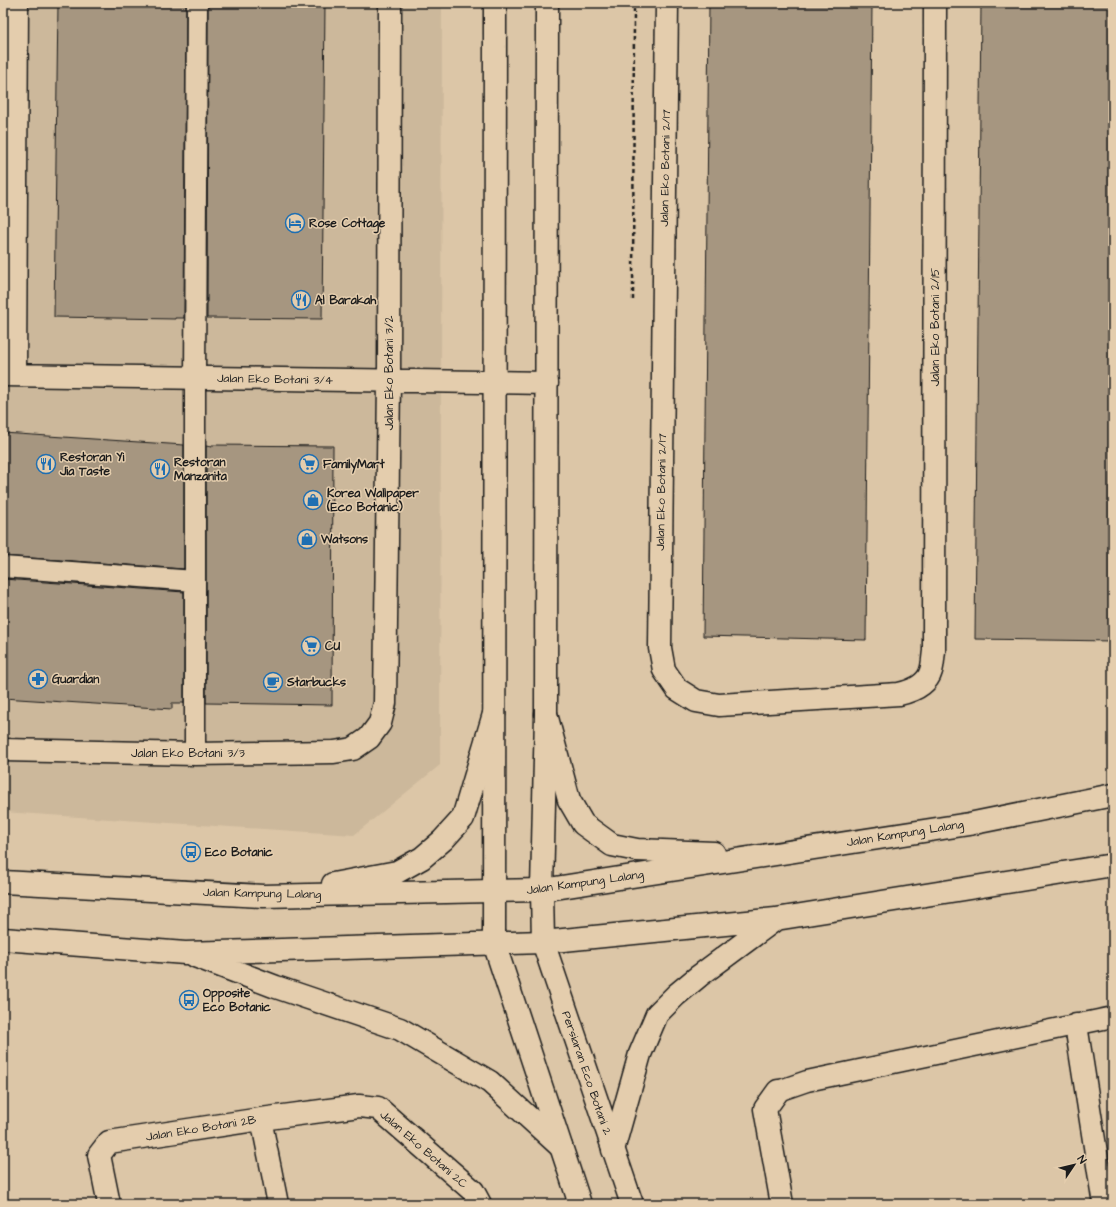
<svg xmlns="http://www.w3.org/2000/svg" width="1116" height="1207" viewBox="0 0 1116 1207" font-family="'Architects Daughter',sans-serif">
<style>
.built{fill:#ccb89b}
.building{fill:#a69680;stroke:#1c1c1c}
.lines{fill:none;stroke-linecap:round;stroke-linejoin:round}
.service-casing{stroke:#1c1c1c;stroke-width:23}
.minor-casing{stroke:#1c1c1c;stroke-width:25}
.tertiary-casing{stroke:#1c1c1c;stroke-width:25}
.secondary-casing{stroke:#1c1c1c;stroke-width:25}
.path{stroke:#1c1c1c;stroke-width:2.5;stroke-dasharray:4 3;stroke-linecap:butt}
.service{stroke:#e4cdad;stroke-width:20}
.minor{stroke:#e4cdad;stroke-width:22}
.tertiary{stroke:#e4cdad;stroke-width:22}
.secondary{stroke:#e4cdad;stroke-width:22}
.labels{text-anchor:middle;stroke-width:3;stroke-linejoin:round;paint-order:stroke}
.street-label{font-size:12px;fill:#1c1c1c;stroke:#e4cdad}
.poi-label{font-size:12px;font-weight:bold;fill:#1c1c1c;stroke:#e4cdad;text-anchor:start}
</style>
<rect width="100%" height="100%" fill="#dcc6a7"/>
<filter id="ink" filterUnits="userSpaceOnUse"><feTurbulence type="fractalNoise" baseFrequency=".025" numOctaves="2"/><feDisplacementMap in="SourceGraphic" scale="8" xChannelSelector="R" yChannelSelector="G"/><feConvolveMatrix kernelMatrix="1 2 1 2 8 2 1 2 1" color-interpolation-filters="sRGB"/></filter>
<g filter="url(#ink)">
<path class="built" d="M3,3H442L440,765L354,835L3,812Z"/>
<path class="building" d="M58,3H186L184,318H175V319L54,317Z
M208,3H325L322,319L207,318Z
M709,3H872L866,640L703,636Z
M981,3H1113V641L975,639Z
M3,433L184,445V569L3,556Z
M212,445L333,446L332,705L206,703V446L212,447Z
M3,579L184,592V703H172V709L3,698Z"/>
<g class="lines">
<defs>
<path id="service" d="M3,567L195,581
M195,754V378L197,3
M778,1091L807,1081L1113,1017
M261,1119L278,1204"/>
<path id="minor" d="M667,3L660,648L664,670L677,689L696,701L719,705L899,694C912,691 927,685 931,671C933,665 933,657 934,651L935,3
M3,375L547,383
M15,375L17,3
M3,750L195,754L334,752L353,749L369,738L380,723L385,703L389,381L390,3
M1076,1025L1104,1204
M778,1091L765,1109L782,1204
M109,1204L99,1155L109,1142L261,1119L359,1106L378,1108L473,1191L480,1204"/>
<path id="tertiary" d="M495,3L494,943L580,1204
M547,3L546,714L542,890L543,942L632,1204"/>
<path id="secondary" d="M546,714L569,800L583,824L612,845L637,850L714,853
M3,882L263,896L542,890L969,824L1113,795
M333,884L397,872L422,858L443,840L463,818L494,714
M3,939L185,953L543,942L776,919L1113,865
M195,956L276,987L400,1029L490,1082L561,1147
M613,1150L640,1054L657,1014L676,995L699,976L776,919"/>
</defs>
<use href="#service" class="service-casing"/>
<use href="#minor" class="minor-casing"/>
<use href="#tertiary" class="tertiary-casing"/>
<use href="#secondary" class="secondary-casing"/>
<path class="path" d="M633,300L634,3"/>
<use href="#service" class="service"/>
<use href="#minor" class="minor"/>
<use href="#tertiary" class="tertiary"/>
<use href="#secondary" class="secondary"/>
</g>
</g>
<defs>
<symbol id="hotel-ring" viewBox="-11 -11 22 22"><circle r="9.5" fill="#e4cdad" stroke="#1f6fb2" stroke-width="1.5"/><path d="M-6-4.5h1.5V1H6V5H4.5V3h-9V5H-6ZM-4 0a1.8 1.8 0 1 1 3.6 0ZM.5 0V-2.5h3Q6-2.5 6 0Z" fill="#1f6fb2"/></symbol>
<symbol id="restaurant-ring" viewBox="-11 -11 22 22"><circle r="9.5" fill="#e4cdad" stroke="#1f6fb2" stroke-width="1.5"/><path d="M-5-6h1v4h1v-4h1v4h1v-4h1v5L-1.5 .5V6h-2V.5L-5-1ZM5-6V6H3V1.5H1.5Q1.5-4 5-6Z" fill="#1f6fb2"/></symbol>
<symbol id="supermarket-ring" viewBox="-11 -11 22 22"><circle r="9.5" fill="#e4cdad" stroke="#1f6fb2" stroke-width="1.5"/><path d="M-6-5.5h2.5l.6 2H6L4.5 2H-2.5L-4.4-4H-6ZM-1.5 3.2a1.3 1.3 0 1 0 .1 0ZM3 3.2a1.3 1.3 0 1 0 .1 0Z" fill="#1f6fb2"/></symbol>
<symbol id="shop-ring" viewBox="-11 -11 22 22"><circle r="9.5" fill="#e4cdad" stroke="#1f6fb2" stroke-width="1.5"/><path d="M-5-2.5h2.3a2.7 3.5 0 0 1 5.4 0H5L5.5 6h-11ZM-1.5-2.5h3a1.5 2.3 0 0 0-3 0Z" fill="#1f6fb2"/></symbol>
<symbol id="pharmacy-ring" viewBox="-11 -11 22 22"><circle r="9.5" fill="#e4cdad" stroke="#1f6fb2" stroke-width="1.5"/><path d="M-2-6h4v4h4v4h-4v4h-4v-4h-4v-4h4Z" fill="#1f6fb2"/></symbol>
<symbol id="cafe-ring" viewBox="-11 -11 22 22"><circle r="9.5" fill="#e4cdad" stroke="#1f6fb2" stroke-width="1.5"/><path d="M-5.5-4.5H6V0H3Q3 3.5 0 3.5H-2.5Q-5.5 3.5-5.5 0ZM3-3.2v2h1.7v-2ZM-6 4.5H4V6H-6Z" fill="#1f6fb2"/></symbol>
<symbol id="bus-ring" viewBox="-11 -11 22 22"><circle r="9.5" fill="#e4cdad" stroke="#1f6fb2" stroke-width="1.5"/><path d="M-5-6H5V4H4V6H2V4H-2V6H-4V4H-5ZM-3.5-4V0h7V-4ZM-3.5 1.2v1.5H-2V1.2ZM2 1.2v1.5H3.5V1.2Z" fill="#1f6fb2"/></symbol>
</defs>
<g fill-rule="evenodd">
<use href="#hotel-ring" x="284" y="212" width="22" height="22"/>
<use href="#restaurant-ring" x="290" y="289" width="22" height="22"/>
<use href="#restaurant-ring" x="35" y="453" width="22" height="22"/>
<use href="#supermarket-ring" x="298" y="453" width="22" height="22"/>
<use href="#restaurant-ring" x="149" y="458" width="22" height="22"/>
<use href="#shop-ring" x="302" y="489" width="22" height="22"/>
<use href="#shop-ring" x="296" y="528" width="22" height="22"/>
<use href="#supermarket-ring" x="300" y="635" width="22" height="22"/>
<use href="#pharmacy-ring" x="27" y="668" width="22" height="22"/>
<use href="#cafe-ring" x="262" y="671" width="22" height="22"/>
<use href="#bus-ring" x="180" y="841" width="22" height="22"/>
<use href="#bus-ring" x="178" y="989" width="22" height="22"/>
</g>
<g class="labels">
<g class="street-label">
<text transform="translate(665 168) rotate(-89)" y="4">Jalan Eko Botani 2/17</text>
<text transform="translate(935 327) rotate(-90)" y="4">Jalan Eko Botani 2/15</text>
<text transform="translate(389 373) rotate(-90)" y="4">Jalan Eko Botani 3/2</text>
<text transform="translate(275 379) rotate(1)" y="4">Jalan Eko Botani 3/4</text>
<text transform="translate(661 492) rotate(-89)" y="4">Jalan Eko Botani 2/17</text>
<text x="188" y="757">Jalan Eko Botani 3/3</text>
<text transform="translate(905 833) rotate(-9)" y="4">Jalan Kampung Lalang</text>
<text transform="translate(585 882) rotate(-8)" y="4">Jalan Kampung Lalang</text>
<text transform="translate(262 893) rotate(1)" y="4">Jalan Kampung Lalang</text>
<text transform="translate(587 1073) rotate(71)" y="4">Persiaran Eco Botani 2</text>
<text transform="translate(201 1128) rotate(-9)" y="4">Jalan Eko Botani 2B</text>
<text transform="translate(424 1149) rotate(41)" y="4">Jalan Eko Botani 2C</text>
</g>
<g class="poi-label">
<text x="309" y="227">Rose Cottage</text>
<text x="315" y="304">Al Barakah</text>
<text x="60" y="461">Restoran Yi<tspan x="60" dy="14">Jia Taste</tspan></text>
<text x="174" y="466">Restoran<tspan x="174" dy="14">Manzanita</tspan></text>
<text x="323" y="468">FamilyMart</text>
<text x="327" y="497">Korea Wallpaper<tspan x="327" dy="14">(Eco Botanic)</tspan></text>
<text x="321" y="543">Watsons</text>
<text x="325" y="650">CU</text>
<text x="52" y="683">Guardian</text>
<text x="287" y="686">Starbucks</text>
<text x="205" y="856">Eco Botanic</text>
<text x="203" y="997">Opposite<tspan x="203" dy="14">Eco Botanic</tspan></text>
</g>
</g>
<rect width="1116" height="1207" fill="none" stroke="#e4cdad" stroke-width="16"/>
<rect x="8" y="8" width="1100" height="1191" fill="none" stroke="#1c1c1c" stroke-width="1.5" filter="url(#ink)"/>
<g transform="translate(1074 1165) rotate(55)" stroke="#e4cdad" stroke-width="3" paint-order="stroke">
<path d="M0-3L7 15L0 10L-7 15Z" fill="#1c1c1c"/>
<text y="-6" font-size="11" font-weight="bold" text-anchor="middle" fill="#1c1c1c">N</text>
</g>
</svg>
